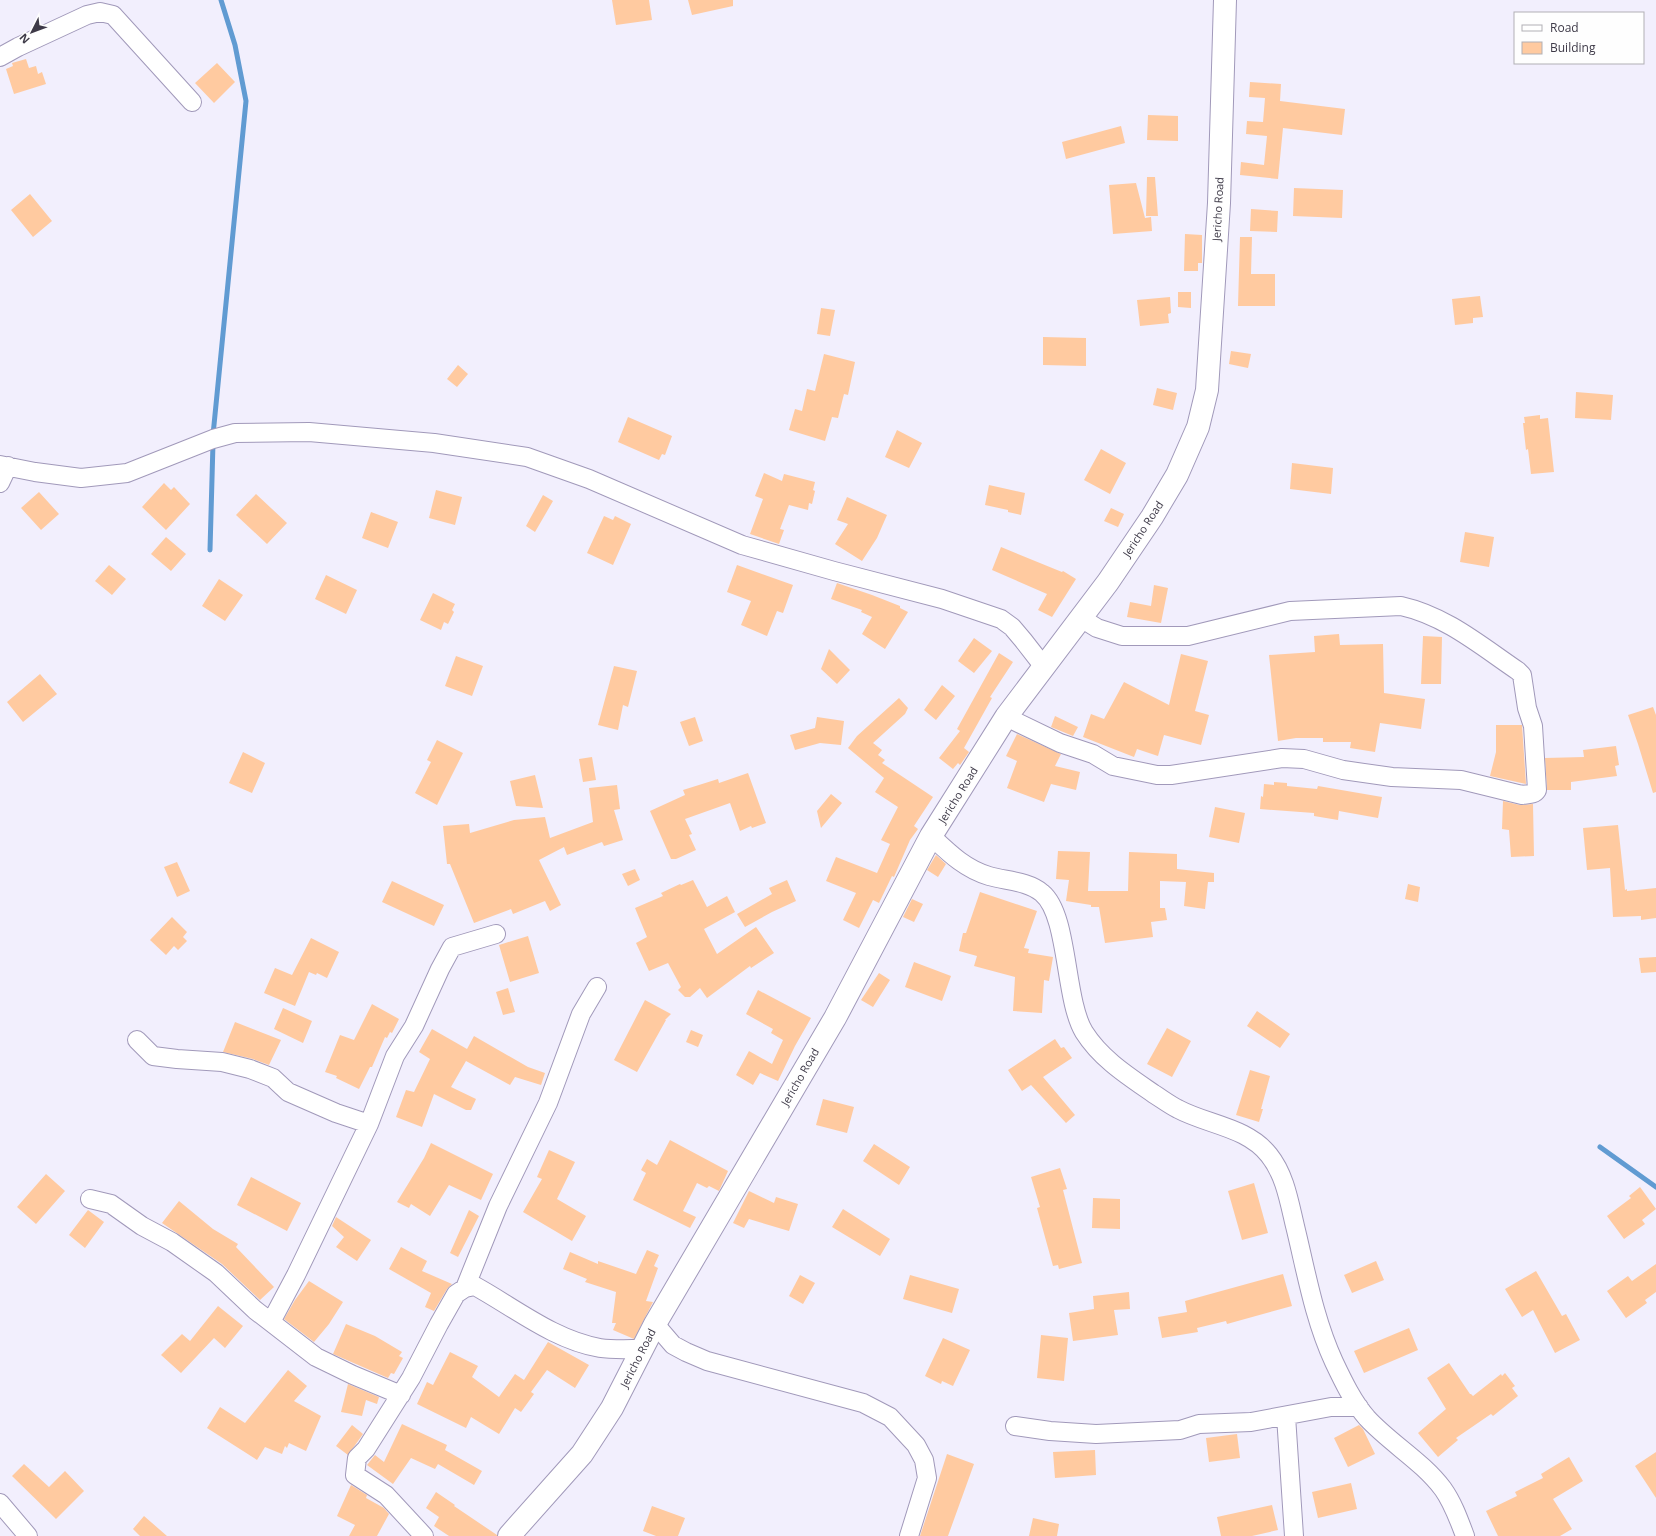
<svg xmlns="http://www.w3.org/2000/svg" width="1656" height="1536" viewBox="0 0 1656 1536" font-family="'Open Sans',sans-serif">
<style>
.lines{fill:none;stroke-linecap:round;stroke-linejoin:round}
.stream{stroke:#619bd2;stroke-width:5}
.building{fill:#ffcaa0}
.minor-casing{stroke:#a199ba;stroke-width:20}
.tertiary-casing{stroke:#a199ba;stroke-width:24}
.minor{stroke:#fff;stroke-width:18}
.tertiary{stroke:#fff;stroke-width:22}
.labels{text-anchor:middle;stroke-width:3;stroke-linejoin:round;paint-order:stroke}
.street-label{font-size:11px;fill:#3e3a48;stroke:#fefefe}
</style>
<rect width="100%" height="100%" fill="#f2effd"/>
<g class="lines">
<path class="stream" d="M213,435L246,101L235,45L221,0
M210,550L213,443
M1600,1147L1656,1187"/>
</g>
<path class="building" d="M612,0H649L652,20L616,25Z
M688,0H733V6L692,15Z
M26,59L29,68L36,66L38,74L42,72L46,84L14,94L6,69L13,66L12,63Z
M217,63L235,82L214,103L195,83Z
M1250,82L1281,84L1280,101L1345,109L1342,135L1283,128L1278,179L1240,175L1241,162L1264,165L1267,136L1246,134L1247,121L1263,122L1265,98L1249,97Z
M1148,115L1178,116V141L1147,140Z
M1121,126L1125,143L1066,159L1062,142Z
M1147,177H1155L1158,216H1146Z
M1136,183L1145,218L1151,217L1152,231L1113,234L1109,185Z
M1294,188L1343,190L1342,218L1293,216Z
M30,194L52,221L33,237L11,210Z
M1251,209L1278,211L1277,232L1250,231Z
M1185,234L1202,235V263H1198V271H1184Z
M1240,237H1252L1251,274H1275V306H1238Z
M1178,292H1191V308L1178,307Z
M1480,296L1483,317L1473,318V323L1455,325L1452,299Z
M1170,297L1171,313L1168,314L1169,323L1140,326L1137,300Z
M821,308L835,310L830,336L817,334Z
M1043,337L1086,338V366L1043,365Z
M1231,351L1251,354L1248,368L1229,364Z
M824,354L855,362L848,395L844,394L838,418L832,417L825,441L789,430L795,409L802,411L807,389L815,391Z
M458,365L468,374L457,387L447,379Z
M1157,388L1177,393L1173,410L1153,405Z
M1576,392L1613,395L1611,420L1575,418Z
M1540,415V419L1548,418L1554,472L1531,474L1528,449L1526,450L1523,423H1525L1524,417Z
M628,417L672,436L665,455L662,454L659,460L618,442Z
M897,430L922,443L909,468L885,457Z
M1101,449L1126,463L1110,494L1084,480Z
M1292,463L1333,468L1331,494L1290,489Z
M764,473L782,481L784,474L815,482L813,490L815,491L812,504L809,503L808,510L789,505L780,529L784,530L779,544L750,534L763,499L755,496Z
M164,483L171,490L174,487L190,504L166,530L142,507Z
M989,485L1025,493L1021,515L1008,512V510L985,505Z
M436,490L462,497L455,525L429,518Z
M39,492L59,514L41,530L21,508Z
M256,494L287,523L267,544L236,515Z
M543,495L553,501L535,532L526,526Z
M847,497L887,515L877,538L862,561L835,544L848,524L837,520Z
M1111,508L1124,514L1118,527L1104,521Z
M371,512L398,522L388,548L362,538Z
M604,516L613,520L615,516L631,524L613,565L587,553Z
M1465,532L1494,537L1489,567L1460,562Z
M166,537L186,554L171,571L151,554Z
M1001,547L1062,572L1063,571L1076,579L1052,617L1038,610L1047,594L992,570Z
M109,565L126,579L112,595L95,581Z
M737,565L793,585L783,613L777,611L767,636L741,625L751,601L727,592Z
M326,575L357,590L346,614L315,599Z
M219,579L243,595L225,621L202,606Z
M837,583L872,595L900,606V608L908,612L885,649L862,634L872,617L861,612L862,610L831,599Z
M1154,585L1168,588L1161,623L1127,617L1130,602L1151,606Z
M433,593L455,604L452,610L454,612L448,624L444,622L441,630L420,620Z
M1339,634L1340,645L1383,644L1384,693L1425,699L1421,729L1380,723L1375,752L1350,748L1351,742H1323V738H1296L1278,741L1269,655L1315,652L1314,636Z
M1423,636L1442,637L1441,684H1421Z
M974,638L992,651L974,673L958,661Z
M829,649L850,670L837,684L821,669Z
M999,653L1013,662L990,697L992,698L964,748L969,752L960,765L958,763L953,769L939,758L960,731L957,729Z
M1181,654L1208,661L1195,711L1209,715L1201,745L1164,735L1158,756L1137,749L1134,757L1083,737L1091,714L1104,719L1124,682L1169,705Z
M456,656L483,666L472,696L445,686Z
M614,666L637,671L628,707L623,705L618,730L598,725Z
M40,674L57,694L23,722L7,702Z
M942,685L955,696L936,720L924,710Z
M899,698L908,708L905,714L873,743L882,750L878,755L885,760L882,763L933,797L914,826L918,829L910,840L894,877L892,876L879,903L873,900L859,928L843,920L856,893L826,881L836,857L877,873L890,844L881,840L898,807L875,792L884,778L848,748L857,736Z
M1653,707L1656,715V792L1653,793L1638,744L1628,715Z
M1055,716L1078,727L1073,736L1051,727Z
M695,717L703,741L689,746L680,722Z
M817,717L844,721L841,745L820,743L795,750L790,735L815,728Z
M1496,725H1522L1526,784L1490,776L1496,752Z
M1017,734L1061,754L1055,766L1080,772L1076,790L1051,784L1044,802L1007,788L1017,761L1006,756Z
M437,740L463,753L437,805L415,793L431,762L427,760Z
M1616,746L1619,765L1615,766L1617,776L1571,782V790H1547L1545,758L1584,757L1583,750Z
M243,752L265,763L252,793L229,783Z
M592,757L596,780L583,782L579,759Z
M748,773L766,823L752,828L751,826L740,831L730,803L685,819L692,834L689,835L696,850L676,859H671L650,811L685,795L683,790L718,779L719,783Z
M535,775L543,808L516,806L510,781Z
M1274,782L1287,783V786L1317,789L1318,786L1382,797L1378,818L1339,811L1338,820L1314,816V813L1260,809L1261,796L1263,797L1264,784L1274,785Z
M617,785L620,809L614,810L623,840L604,846L602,842L567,855L564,847L539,860L561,905L550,911L545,901L513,914L511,909L474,923L450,864H447L443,826L469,824L470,833L514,820L545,817L550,838L593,822L589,788Z
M831,794L842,803L821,828L817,811Z
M1503,801L1520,805L1533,804L1534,856L1511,857L1509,830L1502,829Z
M1215,807L1245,813L1239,843L1209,837Z
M1618,825L1625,890L1627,889V891L1656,888V918L1641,920V916L1613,917L1610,868L1587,870L1583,828Z
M1058,851L1090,852L1088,891H1128L1129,852L1177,854V869L1214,873V882H1208L1205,909L1184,906L1186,882L1160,881V908H1165L1167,920L1151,922L1153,937L1105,943L1099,907H1091V905L1066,901L1069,880L1056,879Z
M936,855L946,864L938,877L927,870Z
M177,862L190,891L177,897L164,867Z
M635,869L640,880L628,886L622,874Z
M693,880L707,907L727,896L735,912L704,929L717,954L756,927L774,953L751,968L750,966L707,998L700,988L690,997H685L678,990L681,987L668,963L649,971L636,943L647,937L635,908L663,896L661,893L680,884L681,885Z
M787,880L796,901L772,912L745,927L737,914L772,894L769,888Z
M392,881L444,905L434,926L382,902Z
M1408,884L1420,887L1418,902L1405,899Z
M980,892L1037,911L1024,948L1029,949L1028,953L1053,957L1049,981L1044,980L1042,1013L1013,1011L1015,977L974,966L977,956L959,951L963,933H966Z
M912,899L923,904L914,922L903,917Z
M172,917L187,932L183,937L187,941L178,950L174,946L166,955L150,940Z
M528,936L539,973L510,982L499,945Z
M311,938L339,952L327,978L317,973L316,975L309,972L295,1006L264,993L275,968L292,975Z
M1656,957V972L1641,973L1639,958Z
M914,962L951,976L942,1001L905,987Z
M879,973L890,980L873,1007L861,1000Z
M508,988L515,1012L503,1015L496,992Z
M758,990L811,1018L795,1046L778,1081L760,1073L753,1085L736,1075L749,1051L772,1064L783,1040L771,1033L773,1029L746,1014Z
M645,1000L671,1014L665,1020H666L637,1072L614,1060Z
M372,1004L399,1019L392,1033L390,1032L387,1038L385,1037L372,1067H370L359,1089L336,1078L337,1076L325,1072L340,1035L354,1040Z
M283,1008L312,1021L303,1043L274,1029Z
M1257,1011L1290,1034L1280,1048L1247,1026Z
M235,1022L281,1040L269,1065L253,1059L223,1052Z
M1167,1028L1191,1041L1172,1077L1147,1064Z
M432,1029L467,1049L474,1036L528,1067L545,1073L541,1085L515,1077L510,1085L466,1061L451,1087L476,1099L471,1110H466L434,1094L422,1127L396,1117L406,1090L414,1092L430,1059L419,1052Z
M691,1030L703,1035L698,1047L686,1042Z
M1055,1039L1061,1048L1064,1047L1072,1058L1043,1077L1075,1115L1066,1123L1031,1085L1022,1091L1008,1070Z
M1250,1070L1270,1076L1261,1109H1263L1259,1122L1236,1115Z
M823,1099L854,1107L847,1133L816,1125Z
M670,1140L728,1171L719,1191L709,1186L707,1188L697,1183L683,1211L696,1217L690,1228L633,1200L646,1173L641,1170L647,1159L657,1165Z
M431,1143L493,1174L481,1200L449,1185L430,1216L411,1204L409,1208L397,1202L424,1158Z
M874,1144L910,1167L899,1185L863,1161Z
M549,1150L575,1162L557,1199L586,1216L572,1241L523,1212L542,1179L537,1177Z
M1060,1168L1067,1189L1063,1190L1082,1263L1059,1269L1058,1265L1053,1266L1037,1208L1040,1207L1031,1177Z
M46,1174L65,1191L36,1224L17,1207Z
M251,1177L301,1203L287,1231L237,1205Z
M1254,1183L1268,1233L1242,1240L1228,1191Z
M1640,1187L1656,1209L1642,1220L1645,1224L1624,1239L1607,1216L1631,1198L1629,1196Z
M749,1191L774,1203L776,1197L798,1204L789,1231L749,1219L744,1228L733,1223Z
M1093,1198L1120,1199V1229L1092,1228Z
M179,1201L213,1229L238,1244L236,1247L274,1287L260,1300L222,1264L162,1223Z
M843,1209L890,1239L880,1256L832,1227Z
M88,1210L104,1222L85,1248L69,1235Z
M469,1210L479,1216L458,1257L450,1253Z
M336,1217L371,1240L357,1261L336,1247L344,1237L332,1226Z
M401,1247L427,1261L422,1271L452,1284L447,1289L434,1311L425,1307L431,1293L389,1269Z
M647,1250L659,1255L654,1266L658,1268L646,1301L653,1302L634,1339L613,1330L616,1323H612L616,1292L585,1282L587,1279L563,1269L570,1252L598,1264V1261L636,1274Z
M1376,1261L1384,1280L1352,1293L1344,1275Z
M1656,1264V1292L1645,1300L1647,1303L1626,1318L1607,1291L1628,1276L1632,1281Z
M1536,1271L1562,1316L1566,1314L1580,1340L1555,1353L1533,1310L1522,1317L1505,1289Z
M1283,1274L1292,1306L1227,1324L1226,1321L1197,1328L1198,1332L1162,1338L1158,1317L1187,1312L1185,1301Z
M800,1275L815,1283L803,1304L789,1296Z
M910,1275L959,1289L952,1313L903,1299Z
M309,1281L343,1302L329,1324L314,1342L284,1319L295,1300Z
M1129,1292L1130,1309L1114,1310L1118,1335L1073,1341L1069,1313L1094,1309L1093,1296Z
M218,1306L243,1326L225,1348L214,1338L181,1373L161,1355L182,1334L190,1341Z
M346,1324L375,1336L402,1352L399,1356L403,1358L394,1374L391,1373L388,1378L333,1354Z
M1409,1328L1418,1350L1364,1373L1354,1351Z
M1041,1335L1068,1338L1064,1381L1037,1378Z
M943,1338L970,1350L953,1386L942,1381L941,1384L925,1376Z
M548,1342L589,1365L575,1388L547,1370L531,1392L534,1394L521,1412L515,1408L499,1434L471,1417L466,1428L417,1404L427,1382L433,1385L450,1352L478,1366L472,1377L499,1397L515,1374L524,1380Z
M1449,1363L1470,1394H1471L1473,1396L1501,1374L1502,1376L1505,1373L1515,1386L1512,1388L1518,1396L1493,1416L1491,1414L1456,1438L1458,1440L1438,1457L1418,1433L1446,1409L1427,1378Z
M288,1370L307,1386L294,1401L321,1416L306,1451L289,1443L287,1448L285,1446L282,1454L265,1447L257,1460L207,1428L220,1407L245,1423Z
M348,1384L379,1397L377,1404L366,1400L362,1416L341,1412Z
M402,1424L447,1445L445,1450L482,1471L474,1485L438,1464L435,1469L411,1458L393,1484L367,1465L375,1455L384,1462Z
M352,1425L363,1434L348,1455L336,1446Z
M1359,1425L1363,1429L1375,1454L1348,1467L1334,1438Z
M1237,1434L1240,1458L1209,1462L1206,1438Z
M1095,1450L1096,1475L1055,1478L1053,1452Z
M1656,1452V1498L1635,1466Z
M947,1454L974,1464L948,1536H920Z
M1569,1457L1583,1481L1553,1499L1572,1529L1560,1536H1498L1486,1511L1517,1496L1515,1492L1543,1478L1541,1474Z
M24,1464L49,1487L65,1471L84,1491L56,1519L12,1476Z
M1351,1483L1357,1509L1318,1518L1312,1492Z
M351,1485L367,1495L366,1498L384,1508L389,1514L377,1536H349L355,1525L337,1516Z
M436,1492L455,1505L454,1506L497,1535V1536H449L434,1526L439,1517L426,1508Z
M1272,1505L1278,1530L1252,1536H1221L1217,1517Z
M652,1506L685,1518L678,1536H656L643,1531Z
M144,1516L167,1536H140L133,1529Z
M1033,1518L1059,1524L1057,1536H1029Z"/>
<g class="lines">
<defs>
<path id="minor" d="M0,57L18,47L87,15L100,12L113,15L192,102
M0,465L35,472L81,478L127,473L213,439L235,433L309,432L434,443L527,457L589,479L742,545L834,571L942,599L1001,619L1012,627L1023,640L1044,667
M0,483L8,466
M1006,717L1060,743L1093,754L1113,766L1157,775H1171L1282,758L1304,759L1343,770L1392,777L1461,780L1522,795C1528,794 1534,795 1537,790L1533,726L1527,708L1522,675L1518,671C1481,646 1446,616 1401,606L1290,611L1188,636H1122L1097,628L1081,618
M931,836C949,853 965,869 989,876C1006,881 1028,881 1042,893C1069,915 1064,999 1084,1032C1101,1059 1128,1076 1154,1094C1162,1099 1170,1105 1178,1109C1208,1125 1247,1127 1269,1155C1285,1175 1289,1201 1295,1226C1306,1271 1314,1319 1334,1362C1343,1381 1353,1402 1367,1418C1391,1444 1422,1461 1443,1489C1453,1503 1459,1520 1465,1536
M137,1040L153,1056L177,1059L222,1062L250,1069L273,1078L288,1092L336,1113L369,1124
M90,1199L111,1204L142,1226L172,1242L216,1273L255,1310L316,1357L353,1375L401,1395
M465,1288L498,1206L548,1103L581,1014L597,987
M271,1322L296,1275L369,1124L395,1056L414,1026L440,969L452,947L496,934
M655,1324L673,1345L686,1352L707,1361L863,1403L890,1417L916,1445L924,1460L927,1478L909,1536
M1286,1416L1294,1536
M1015,1426L1050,1431L1096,1434L1180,1430L1199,1424L1251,1422L1331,1407H1359
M0,1503L28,1536
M424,1536L386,1495L355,1475L357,1458L366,1449L411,1378L439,1324L456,1294L465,1288L475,1286C515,1308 554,1340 600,1348C613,1350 629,1349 643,1349"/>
<path id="tertiary" d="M509,1536L582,1454L612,1408L655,1324L835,1018L931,836L1006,717L1108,582L1152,517L1177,475L1198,427L1207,390L1219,203L1225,0"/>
</defs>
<use href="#minor" class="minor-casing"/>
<use href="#tertiary" class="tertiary-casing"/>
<use href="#minor" class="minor"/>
<use href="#tertiary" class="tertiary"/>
</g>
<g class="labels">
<g class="street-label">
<text transform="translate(1218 209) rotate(-87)" y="4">Jericho Road</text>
<text transform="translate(1143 529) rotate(-57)" y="4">Jericho Road</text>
<text transform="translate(958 795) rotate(-58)" y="4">Jericho Road</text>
<text transform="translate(800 1077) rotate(-60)" y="4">Jericho Road</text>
<text transform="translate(638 1358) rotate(-63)" y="4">Jericho Road</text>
</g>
</g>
<rect x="1514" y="12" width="130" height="52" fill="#fefefe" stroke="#b1b0b5"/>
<rect x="1522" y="25" width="20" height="6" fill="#ffffff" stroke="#b1b0b5"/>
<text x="1550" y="32" font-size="12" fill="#3e3a48">Road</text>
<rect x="1522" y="42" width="20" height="12" fill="#ffcaa0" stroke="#b1b0b5"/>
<text x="1550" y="52" font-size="12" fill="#3e3a48">Building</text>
<g transform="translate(32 32) rotate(228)" stroke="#fefefe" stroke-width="3" paint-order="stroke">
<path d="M0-3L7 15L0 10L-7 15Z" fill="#3e3a48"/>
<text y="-6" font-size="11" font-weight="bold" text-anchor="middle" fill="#3e3a48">N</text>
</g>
</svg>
